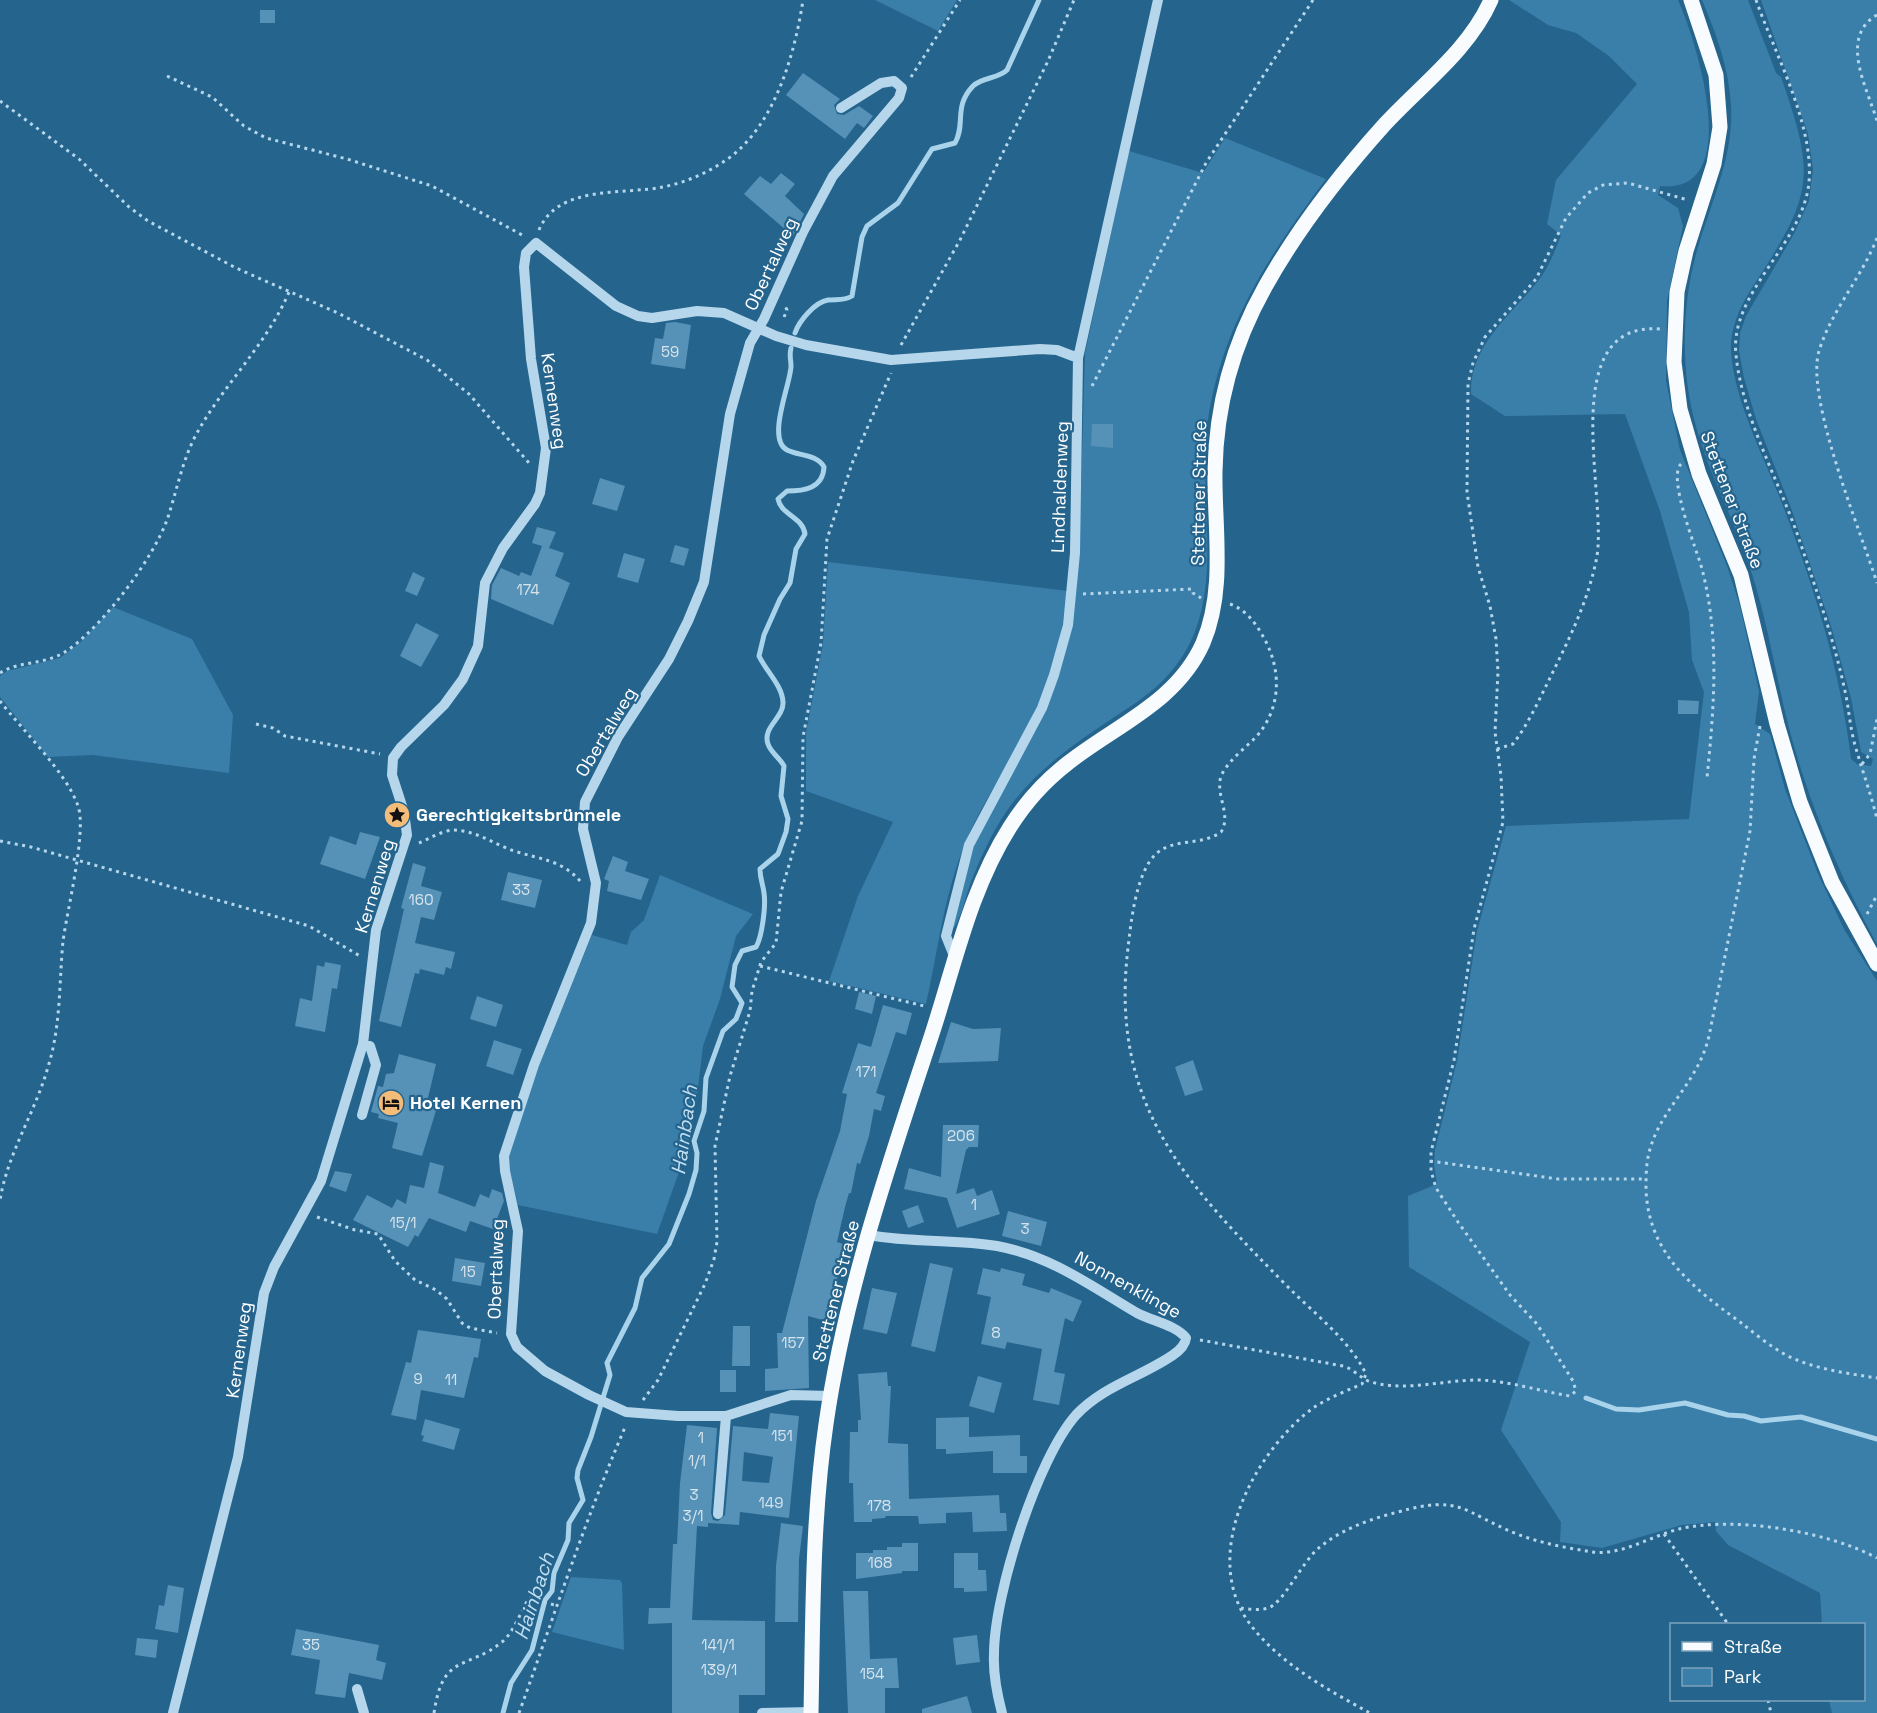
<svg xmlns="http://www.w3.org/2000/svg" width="1877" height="1713" viewBox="0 0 1877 1713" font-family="'Space Grotesk',sans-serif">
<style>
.green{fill:#3a7fa9}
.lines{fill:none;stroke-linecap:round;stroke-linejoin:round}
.stream{stroke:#a9d3eb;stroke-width:5}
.building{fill:#5691b7;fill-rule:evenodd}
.path{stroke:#b5d6eb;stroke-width:3;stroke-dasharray:3 4.5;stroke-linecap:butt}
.minor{stroke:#b5d6eb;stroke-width:10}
.major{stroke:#f9fcfe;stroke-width:15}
.labels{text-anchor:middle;stroke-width:4.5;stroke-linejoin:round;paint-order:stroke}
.number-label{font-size:15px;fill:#d5e4ed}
.street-label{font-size:18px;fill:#fff;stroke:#25648d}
.poi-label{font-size:18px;font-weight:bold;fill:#fff;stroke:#25648d;text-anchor:start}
.water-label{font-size:20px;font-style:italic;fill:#c0dff2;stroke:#25648d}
</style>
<rect width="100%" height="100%" fill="#25648d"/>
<path class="green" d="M875,0H957L938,31Z
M1509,0H1678C1696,40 1746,195 1660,186L1658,195L1678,208L1683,226L1667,301L1666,381L1680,450L1727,566L1740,606L1759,691L1755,724L1770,734L1785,789L1818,874L1845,931L1877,981V1713H1832L1829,1700H1864V1624H1822L1820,1593L1728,1545L1716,1531L1715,1522L1682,1525L1602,1548L1560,1542L1561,1522L1501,1430L1530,1342L1409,1267L1408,1196L1437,1184L1434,1165L1435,1150L1457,1061L1477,931L1506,826L1689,819L1704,692L1692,660L1689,612L1660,511L1625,414L1505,416L1471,394C1470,344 1511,316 1538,281C1549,267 1555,251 1561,235L1547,224L1556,180L1637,84L1609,56L1576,33L1548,25Z
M1702,0H1748L1776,73L1781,77C1815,174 1814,193 1757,280C1743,301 1730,325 1731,351C1734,401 1765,459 1783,506C1814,587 1841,672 1851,759L1857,764L1871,766L1873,759L1861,752L1851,698L1831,626L1791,508L1756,419L1744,378L1739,351L1740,333L1746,316L1795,232L1809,201L1813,169L1808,134L1761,0H1877V944C1839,875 1809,804 1789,728C1776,677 1768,624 1752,574C1726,494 1687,441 1685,352C1684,316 1688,279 1699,244C1713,198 1734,154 1731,105C1729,68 1716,33 1702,0Z
M1225,138L1326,179C1266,259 1217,333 1206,435C1200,537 1235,635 1137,702C1091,733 1045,760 1011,805C994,828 981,856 971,882C965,897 962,916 954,928L952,925L976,839L1055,686L1081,489L1085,353L1129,151L1203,173Z
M828,562L1068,591C1062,635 1051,678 1032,719C1013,762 982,800 965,844C944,894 938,951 926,1004L829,981L858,896L893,822L806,791V733L823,644Z
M113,607L192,639L233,715L229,773L93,755L48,757L0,697V676L7,671L60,658L81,642Z
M660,875L753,914L736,936L720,999L703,1046L695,1113L685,1155L657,1234L518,1205L508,1164L510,1147L548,1041L592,935L627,945L631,932L644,920Z
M571,1577L620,1580L622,1583L624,1650L552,1632Z"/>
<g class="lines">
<path class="stream" d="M795,333C799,321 815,302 828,300C837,299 844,301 852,296L862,237L867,226L898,203L932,149L955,143C966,124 953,107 973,86C982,77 998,79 1007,70L1039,0
M1586,1398L1616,1409L1639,1410L1685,1403L1728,1415L1744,1416L1761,1421L1801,1417L1877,1439
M503,1713L511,1683L532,1650L545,1600L552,1591L554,1573L568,1540L569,1523L583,1500L577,1478L578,1470L591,1437L610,1375L607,1363L635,1308L642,1278L669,1244L689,1194L696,1170L697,1153L694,1141L704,1111L706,1078L723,1031L736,1019L742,1003L732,987L735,965L742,951L756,947C762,937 766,906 764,893C763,884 760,879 760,869L778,854L786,832L788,819L781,796L784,766C780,758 771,753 768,744C762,727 784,718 783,702C782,685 766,671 759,656L764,635L780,599L790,583L796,549L805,534C803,517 781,515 778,499L787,491C803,491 823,489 824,467C817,454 799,456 787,450C766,439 791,383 791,366C791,359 789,356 791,348"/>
</g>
<path class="building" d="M260,10H275V23H260Z
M803,73L840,99L834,105L837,114L844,115L859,106L873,116L864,128L857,123L845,139L786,95Z
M781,173L795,184L785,196L804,214L793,236L744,194L760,176L771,184Z
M675,322L691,325L685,369L651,364L655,338L663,339L666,323Z
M1092,424H1113V448L1091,446Z
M600,478L625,486L617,511L592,504Z
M537,527L556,532L549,548L564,553L555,576L570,583L553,625L491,599L492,585L501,568L519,576L521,572L531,576L542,546L532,543Z
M675,545L689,549L684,566L670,562Z
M624,553L645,559L638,583L617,577Z
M413,572L425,578L417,596L405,591Z
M416,623L439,635L421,667L400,656Z
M1678,700L1699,701L1698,714H1678Z
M360,832L380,837L365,879L320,864L330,836L356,845Z
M613,856L628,862L625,871L649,879L641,900L607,891L609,881L604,879Z
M413,863L426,867L421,886L442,892L434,920L421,917L415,943L455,952L451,969L446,967L444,975L420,969L419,974L415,973L401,1027L379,1021L404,909L401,908Z
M508,872L542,880L535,908L501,900Z
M325,962L341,965L337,989L332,988L325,1032L295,1026L300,998L312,1001L317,965L324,967Z
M859,992L876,996L872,1014L855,1009Z
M477,996L503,1005L496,1027L470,1019Z
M883,1005L912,1013L906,1035L896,1032L876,1093L885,1096L881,1111L874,1109L869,1136L860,1164L857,1163L851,1193H849L845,1207L837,1242L846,1245L826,1321L808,1316L809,1388L765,1391V1369L778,1368L777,1333H782L816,1201L840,1131L847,1094L842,1093L848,1074L858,1043L871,1047Z
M951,1022L973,1029L1001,1028L998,1061L938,1063Z
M494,1040L522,1049L513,1075L486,1066Z
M399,1054L436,1064L428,1098L439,1101L422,1156L392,1148L398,1123L378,1118L379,1114L371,1112L378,1086L383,1087L386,1074L394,1073Z
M1193,1060L1203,1090L1185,1096L1175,1067Z
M943,1125H979L978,1147H969L966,1150L956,1194L974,1188L977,1196L992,1190L1000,1214L957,1228L947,1198L904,1189L909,1168L941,1177Z
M430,1162L444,1166L438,1193L475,1207L480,1194L489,1198L492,1189L502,1193L504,1201L493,1229L470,1221L466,1232L429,1218L418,1237L415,1235L408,1247L353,1220L367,1195L392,1208L397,1199L406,1204L410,1185L424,1188Z
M335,1171L352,1174L346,1192L329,1186Z
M918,1205L924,1222L908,1228L902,1211Z
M1008,1211L1047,1222L1041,1246L1002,1236Z
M455,1258L485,1263L481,1286L452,1281Z
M930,1263L953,1268L935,1352L911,1346Z
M983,1268L1000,1272L1001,1268L1025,1274L1022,1285L1049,1293L1051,1288L1082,1301L1073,1322L1065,1318L1054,1372L1065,1374L1059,1405L1033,1400L1042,1349L1007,1342L1005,1349L981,1344L991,1297L977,1294Z
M872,1288L897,1293L887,1334L863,1329Z
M733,1326H750V1366H732Z
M418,1330L481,1339L478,1358L474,1357L464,1398L421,1390L416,1420L391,1415L406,1362L411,1363Z
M720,1370H736V1392H720Z
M887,1372L888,1386H891L888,1443L908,1444L909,1499L999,1495L1000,1513H1006L1007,1531L973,1532L972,1512L946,1513V1523L919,1524L918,1516H886L885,1518L872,1519V1522H854L853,1483H849L850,1432H858V1420H861L858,1374Z
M978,1376L1002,1383L994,1413L969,1406Z
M770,1413L799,1416L789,1518L740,1512L739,1525L708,1523V1527L697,1526L692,1620L765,1621V1695H739V1713H672V1623L648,1624L649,1608H670L673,1544H677L680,1483L687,1425L717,1428L711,1513L713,1520L718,1521L725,1515L733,1426L768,1429ZM744,1452L773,1457L769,1483L742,1481Z
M969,1417V1437L1020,1435V1456H1027V1473H993V1451L946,1454V1449H936V1418Z
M425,1419L460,1429L454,1450L422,1441L424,1436L421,1435Z
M781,1523L803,1526L799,1559L798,1622H775L776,1566Z
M902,1543H918V1571H902V1573L856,1579V1553H873V1550H887V1547H902Z
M954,1553H978V1570H986L987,1591L964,1592V1588H954Z
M168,1585L184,1588L178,1633L155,1629L159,1605L164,1606Z
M843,1591H868L870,1659L897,1658L899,1688H885V1713H848Z
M296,1629L379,1645L376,1660L386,1663L382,1680L349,1673L345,1698L315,1694L320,1660L291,1655Z
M977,1635L980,1662L956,1665L953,1638Z
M137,1638L158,1640L156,1658L135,1655Z
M967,1696L972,1713H922V1709Z"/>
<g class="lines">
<path class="path" d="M1756,0C1775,54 1814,125 1809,182C1803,245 1729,292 1736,355C1742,416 1779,481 1799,539C1816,589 1834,640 1845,691C1849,709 1850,728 1855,745C1862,770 1871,794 1877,819
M1877,15C1838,37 1868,90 1877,121
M167,76L212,97L244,126L266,138L347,159L432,186L524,236
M911,77L960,0
M0,101L79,159L129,207L148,221L236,268L338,313L427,360L469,394L529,463
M539,230C558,184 625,195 663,187C688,182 712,171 733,155C776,120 795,53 803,0
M1877,238C1862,277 1831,311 1819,351C1805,398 1861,532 1877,583
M784,317L787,310L785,306
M901,345L960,240L1048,61L1074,0
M1092,386L1206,163L1313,0
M1681,464C1667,478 1697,550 1702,569C1720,638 1714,708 1707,778
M1083,594L1192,589L1193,593L1201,598
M1230,604C1247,610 1257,625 1265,640C1282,672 1281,710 1255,738C1243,750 1228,761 1221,776C1215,795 1232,815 1221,832C1202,846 1174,838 1157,853C1136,871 1131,922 1128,948C1109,1106 1187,1185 1290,1289C1315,1314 1350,1341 1366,1374L1362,1384C1346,1391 1328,1398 1313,1408C1254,1452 1199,1556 1250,1624C1279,1663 1328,1690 1370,1713
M0,673C22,659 47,667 72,647C106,621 152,560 167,520C177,491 182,460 197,433C224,384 267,344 289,292
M0,701C22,730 67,773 78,806C87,831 67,911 63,941C59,983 61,1026 48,1067C35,1113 8,1152 0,1200
M256,724L273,728L285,736L380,754
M1760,726L1754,759L1750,831L1709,1036C1698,1083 1662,1107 1650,1149C1646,1162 1646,1176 1646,1190C1649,1254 1692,1287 1740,1322C1757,1335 1776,1352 1797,1360C1822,1370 1851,1374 1877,1378
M1497,749L1513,744C1527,726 1537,704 1547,684C1566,645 1587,605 1596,561C1610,503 1552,320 1661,329
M1862,764L1870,754L1877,719
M0,841L31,847L309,926L360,956
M419,843C429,839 441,831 453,830C475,830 494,844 514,851C539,859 562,860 580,881
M1867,914L1877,895
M760,966L924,1006
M1430,1161L1558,1179H1646
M317,1217L355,1230L378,1234L395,1261L415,1280L436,1290L447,1299L462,1323L470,1328L497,1333
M1200,1340L1343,1366C1354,1369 1361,1379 1371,1382C1406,1392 1443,1380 1478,1380C1510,1381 1539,1391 1570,1396L1576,1391L1573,1381L1537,1324L1510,1295L1458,1222L1436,1188L1431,1171V1152L1454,1060L1474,929L1503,822L1501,776L1495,732L1498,672L1496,639L1490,606L1478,567L1467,492L1468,384L1473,363L1485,337L1536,279L1566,218L1588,193L1603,185L1628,183L1688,200
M643,1400L658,1380L705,1284L714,1259L717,1242L715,1146L730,1076L750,1011L752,991L761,962L776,943L781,892L802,821L803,737L821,643L827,539L853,461L891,373
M1664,1534L1728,1624
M1241,1608C1249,1609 1259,1611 1268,1608C1284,1603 1302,1561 1320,1547C1342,1529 1370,1519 1398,1512C1462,1494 1462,1512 1517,1534C1540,1543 1567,1548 1592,1552C1621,1556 1651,1536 1679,1529C1734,1516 1827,1531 1877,1558
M1768,1700L1771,1713
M434,1713C443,1652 466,1671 502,1642C514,1632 521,1611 529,1598L558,1606
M519,1713C554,1616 585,1520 626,1425"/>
<path class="minor" d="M954,956L946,936L969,845L1042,708L1054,675L1068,625L1075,553L1078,358L1158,0
M362,1115L376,1065L370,1046L363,1044
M869,1235C911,1243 955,1239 997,1246C1051,1256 1091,1286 1137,1313C1152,1321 1176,1325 1186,1338C1185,1345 1179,1351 1173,1355C1141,1377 1103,1386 1076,1415C1037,1459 994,1595 994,1654C993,1674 997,1694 1002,1713
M830,1396L791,1395L726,1416H678L626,1412L589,1395L545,1371L517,1347L511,1334L518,1231L505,1171L504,1156L534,1065L591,923L596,883L583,829L585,802L618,737L669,659L688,621L704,582L730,414L750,343L764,319L803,232L833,176L899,98L902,88L894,81L881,83L841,108
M718,1514L726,1416
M357,1689L364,1713
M173,1713L238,1457L264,1293L274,1267L321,1181L363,1044L376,930L407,835L404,812L392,775L393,758L401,747L444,705L463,679L478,646L485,583L503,548L535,504L540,493L546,448L531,359L524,267L526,253L536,243L616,306L638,316L652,318L697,311L724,313L776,336L806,345L891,360L1040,349L1057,350L1078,358
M762,1713L811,1712"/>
<path class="major" d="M1691,0L1716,75L1720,127L1714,164L1686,251L1677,292L1674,362L1680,409L1699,474L1741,575L1777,724L1800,802L1832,882L1877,964
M811,1713C813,1617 812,1520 826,1424C845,1291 890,1161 932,1034C955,964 970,890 1010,827C1025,803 1046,780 1068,763C1116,725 1177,702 1203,643C1226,589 1214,527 1215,471C1216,405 1233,344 1265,287C1298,228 1340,174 1385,124C1421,85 1469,50 1491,0"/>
</g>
<defs>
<symbol id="sight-disc" viewBox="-11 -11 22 22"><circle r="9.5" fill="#f4bc79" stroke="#25648d"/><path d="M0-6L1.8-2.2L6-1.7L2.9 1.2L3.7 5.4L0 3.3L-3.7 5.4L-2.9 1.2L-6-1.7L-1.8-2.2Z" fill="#111"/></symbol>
<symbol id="hotel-disc" viewBox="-11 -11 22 22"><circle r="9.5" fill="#f4bc79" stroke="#25648d"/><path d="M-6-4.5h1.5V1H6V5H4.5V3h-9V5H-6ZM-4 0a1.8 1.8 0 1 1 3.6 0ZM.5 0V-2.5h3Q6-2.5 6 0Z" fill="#111"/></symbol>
</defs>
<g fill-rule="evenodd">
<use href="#sight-disc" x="382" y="800" width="30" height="30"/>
<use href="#hotel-disc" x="376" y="1088" width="30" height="30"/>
</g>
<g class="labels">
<g class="number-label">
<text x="670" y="357">59</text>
<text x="528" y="595">174</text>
<text x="521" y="895">33</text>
<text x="421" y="905">160</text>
<text x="866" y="1077">171</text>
<text x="961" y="1141">206</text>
<text x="974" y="1210">1</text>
<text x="403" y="1228">15/1</text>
<text x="1025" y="1234">3</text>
<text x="468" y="1277">15</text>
<text x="996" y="1338">8</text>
<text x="793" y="1348">157</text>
<text x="418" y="1384">9</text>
<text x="451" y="1385">11</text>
<text x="782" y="1441">151</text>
<text x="701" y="1443">1</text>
<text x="697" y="1466">1/1</text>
<text x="694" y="1500">3</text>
<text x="771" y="1508">149</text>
<text x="879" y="1511">178</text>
<text x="693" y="1521">3/1</text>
<text x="880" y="1568">168</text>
<text x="311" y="1650">35</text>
<text x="718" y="1650">141/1</text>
<text x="719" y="1675">139/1</text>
<text x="872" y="1679">154</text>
</g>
<g class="street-label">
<text transform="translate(771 264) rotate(-65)" y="6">Obertalweg</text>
<text transform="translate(554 401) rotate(82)" y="6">Kernenweg</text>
<text transform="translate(1060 487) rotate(-88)" y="6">Lindhaldenweg</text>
<text transform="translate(1199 493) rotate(-89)" y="6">Stettener Straße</text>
<text transform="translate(1732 500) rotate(69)" y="6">Stettener Straße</text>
<text transform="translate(606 732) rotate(-59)" y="6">Obertalweg</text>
<text transform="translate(375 886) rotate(-73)" y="6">Kernenweg</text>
<text transform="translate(496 1269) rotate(-88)" y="6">Obertalweg</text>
<text transform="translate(1128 1285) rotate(29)" y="6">Nonnenklinge</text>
<text transform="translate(836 1291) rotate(-76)" y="6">Stettener Straße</text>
<text transform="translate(239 1350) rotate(-82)" y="6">Kernenweg</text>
</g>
<g class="poi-label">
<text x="416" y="821">Gerechtigkeitsbrünnele</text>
<text x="410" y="1109">Hotel Kernen</text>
</g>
<g class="water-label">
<text transform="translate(684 1130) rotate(-82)" y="7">Hainbach</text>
<text transform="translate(534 1596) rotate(-72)" y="7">Hainbach</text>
</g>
</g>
<rect x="1670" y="1623" width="195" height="78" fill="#25648d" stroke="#7ca2bb" stroke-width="1.5"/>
<rect x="1682" y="1642" width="30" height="9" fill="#f9fcfe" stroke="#7ca2bb" stroke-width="1.5"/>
<text x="1724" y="1653" font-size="18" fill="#ffffff">Straße</text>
<rect x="1682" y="1668" width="30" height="18" fill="#3a7fa9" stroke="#7ca2bb" stroke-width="1.5"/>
<text x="1724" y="1683" font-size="18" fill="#ffffff">Park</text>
</svg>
